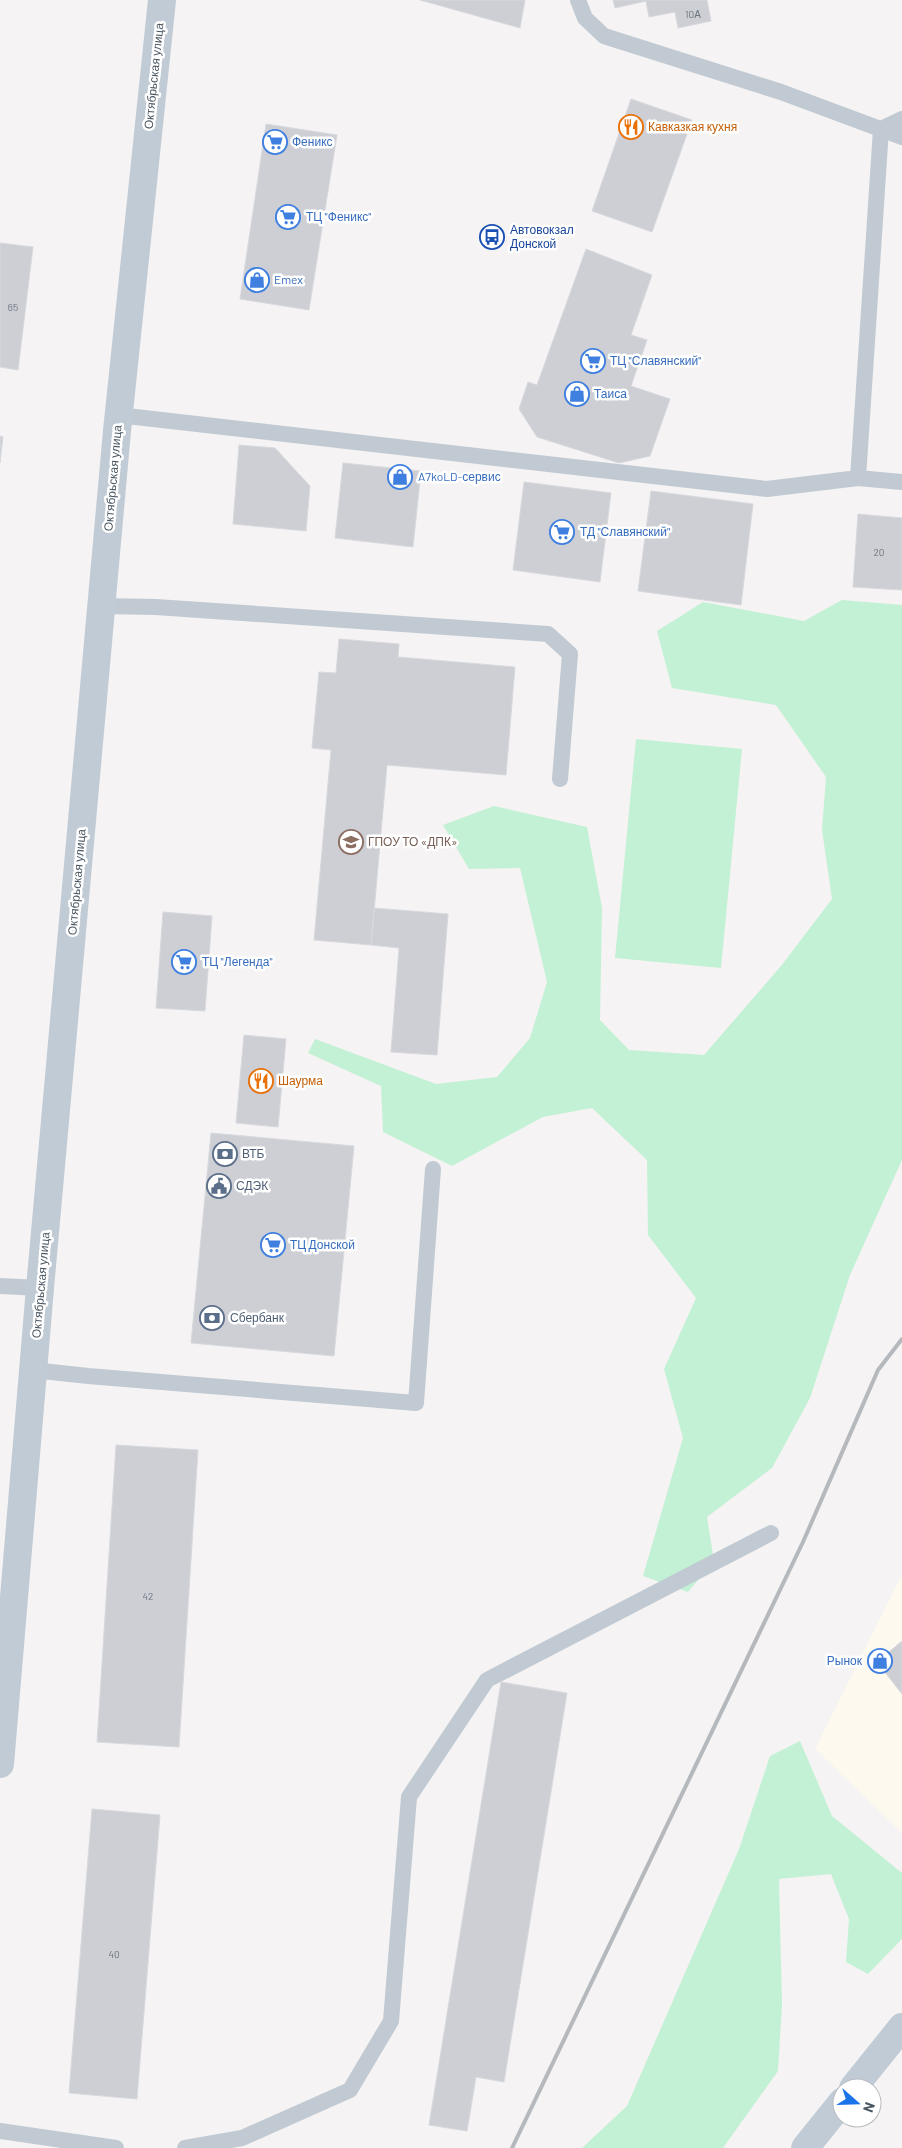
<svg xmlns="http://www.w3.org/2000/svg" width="902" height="2148" viewBox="0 0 902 2148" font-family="Barlow,sans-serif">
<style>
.commercial{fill:#fdf9ef}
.green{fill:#c3f1d5}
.building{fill:#cdcfd5;stroke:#d7d9de}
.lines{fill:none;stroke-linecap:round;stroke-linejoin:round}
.service{stroke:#c1cad2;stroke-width:16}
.secondary{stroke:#c1cbd6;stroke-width:28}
.rail{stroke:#b5b8bd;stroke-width:4}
.labels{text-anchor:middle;stroke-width:5;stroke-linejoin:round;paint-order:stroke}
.number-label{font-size:10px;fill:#6b747e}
.street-label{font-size:12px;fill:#4a5661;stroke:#fff}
.food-label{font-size:12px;fill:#c56008;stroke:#fff;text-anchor:start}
.shop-label{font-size:12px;fill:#366cbe;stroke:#fff;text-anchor:start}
.transit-label{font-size:12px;fill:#164399;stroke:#fff;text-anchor:start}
.education-label{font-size:12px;fill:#785e54;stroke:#fff;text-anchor:start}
.service-label{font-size:12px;fill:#4e5e75;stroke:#fff;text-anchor:start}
</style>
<rect width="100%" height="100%" fill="#f5f3f3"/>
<path class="commercial" d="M902,1574V1833L815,1749Z"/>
<path class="green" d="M842,600L902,605V1160L850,1275L810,1398L772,1468L707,1517L714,1561L688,1592L643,1576L683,1438L664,1369L696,1298L648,1235L647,1160L592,1108L543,1117L452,1166L383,1132L381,1086L308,1053L315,1039L436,1084L497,1077L530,1038L547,982L520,868L469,869L443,825L494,806L587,827L602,908L600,1020L629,1050L704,1055L781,966L832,899L822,830L826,777L776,705L672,688L657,631L703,602L804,621Z
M636,739L742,749L721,968L615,958Z
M800,1741L832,1816L902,1873V1939L868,1974L846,1962L849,1919L831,1874L779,1879L782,2005L778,2071L723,2148H582L627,2106L739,1849L770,1756Z"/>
<path class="building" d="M420,0H525L520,28Z
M613,0H707L711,21L678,28L675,12L649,17L646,1L615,8Z
M631,99L692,120L652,232L592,211Z
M266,124L337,135L309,310L240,299Z
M0,243L33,247L18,370L0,367Z
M586,249L652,275L631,335L647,340L631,386L670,399L650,456L619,463L537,437L519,409L528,382L537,385Z
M0,436L3,437L0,463Z
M239,445L275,448L310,486L306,531L233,524Z
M343,463L421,471L413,547L335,538Z
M524,482L611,493L600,582L513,570Z
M651,491L753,504L741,605L638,591Z
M858,514L902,518V590L853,587Z
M339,639L399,644L398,657L515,667L506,775L387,765L371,945L314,940L331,750L312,748L319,672L336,673Z
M374,908L448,914L437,1055L391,1052L399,948L371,945Z
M163,912L212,916L205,1011L156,1008Z
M244,1035L286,1039L278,1127L236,1123Z
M211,1133L354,1146L334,1356L191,1343Z
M116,1445L198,1450L179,1747L97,1742Z
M902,1641V1694L877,1662Z
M501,1682L567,1693L504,2082L476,2077L467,2131L429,2125Z
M92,1809L160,1815L137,2099L69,2093Z"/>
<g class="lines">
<path class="service" d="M578,0L585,18L604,36L781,92L902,137
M118,415L767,489L858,478L902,482
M858,478L881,129L902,119
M101,606L156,607L548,634L570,654L560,779
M0,1286L40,1288
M33,1370L88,1376L416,1403L433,1169
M0,2131L116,2148
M185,2148L242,2138L350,2090L391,2021L409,1797L487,1680L771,1533"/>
<path class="secondary" d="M0,1764L40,1288L117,431L162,0
M853,2088L902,2027
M805,2148L842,2102"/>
<path class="rail" d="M512,2148L803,1542L878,1370L902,1339"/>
</g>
<defs>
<symbol id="restaurant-ring" viewBox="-11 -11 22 22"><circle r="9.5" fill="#fff" stroke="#e8710a" stroke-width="1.5"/><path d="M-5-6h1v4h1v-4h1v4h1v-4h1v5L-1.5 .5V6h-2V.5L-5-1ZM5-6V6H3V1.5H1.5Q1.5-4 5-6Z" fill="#e8710a"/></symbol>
<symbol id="supermarket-ring" viewBox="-11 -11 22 22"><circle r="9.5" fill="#fff" stroke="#3f7fe0" stroke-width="1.5"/><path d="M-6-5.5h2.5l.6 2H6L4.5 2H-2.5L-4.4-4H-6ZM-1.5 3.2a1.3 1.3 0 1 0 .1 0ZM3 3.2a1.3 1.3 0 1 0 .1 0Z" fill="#3f7fe0"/></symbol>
<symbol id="bus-ring" viewBox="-11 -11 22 22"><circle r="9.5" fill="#fff" stroke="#1a4fb4" stroke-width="1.5"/><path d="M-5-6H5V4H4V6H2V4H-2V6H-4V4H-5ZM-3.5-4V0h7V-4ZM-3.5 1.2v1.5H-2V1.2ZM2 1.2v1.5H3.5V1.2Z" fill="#1a4fb4"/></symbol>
<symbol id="shop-ring" viewBox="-11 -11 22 22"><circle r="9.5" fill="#fff" stroke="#3f7fe0" stroke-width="1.5"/><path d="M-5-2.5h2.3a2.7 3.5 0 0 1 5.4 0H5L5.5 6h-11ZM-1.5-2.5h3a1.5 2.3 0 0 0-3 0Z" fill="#3f7fe0"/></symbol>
<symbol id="university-ring" viewBox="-11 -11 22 22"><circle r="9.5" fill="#fff" stroke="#8d6e63" stroke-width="1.5"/><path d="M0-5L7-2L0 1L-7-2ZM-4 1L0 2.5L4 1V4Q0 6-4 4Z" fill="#8d6e63"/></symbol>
<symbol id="bank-ring" viewBox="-11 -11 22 22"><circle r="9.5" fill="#fff" stroke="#5c6f8a" stroke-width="1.5"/><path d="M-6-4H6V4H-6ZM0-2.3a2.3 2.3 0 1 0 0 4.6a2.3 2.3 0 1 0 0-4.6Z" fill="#5c6f8a"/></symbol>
<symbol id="civic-ring" viewBox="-11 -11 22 22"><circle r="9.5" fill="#fff" stroke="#5c6f8a" stroke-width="1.5"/><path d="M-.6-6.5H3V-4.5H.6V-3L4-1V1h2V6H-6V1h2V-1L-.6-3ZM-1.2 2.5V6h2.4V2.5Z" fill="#5c6f8a"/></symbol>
</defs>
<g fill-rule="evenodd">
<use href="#restaurant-ring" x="617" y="113" width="28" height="28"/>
<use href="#supermarket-ring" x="261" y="128" width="28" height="28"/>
<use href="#supermarket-ring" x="274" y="203" width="28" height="28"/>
<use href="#bus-ring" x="478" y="223" width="28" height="28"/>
<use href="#shop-ring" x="243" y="266" width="28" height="28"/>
<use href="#supermarket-ring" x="579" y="347" width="28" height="28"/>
<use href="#shop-ring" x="563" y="380" width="28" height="28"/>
<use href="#shop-ring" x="386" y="463" width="28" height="28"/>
<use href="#supermarket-ring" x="548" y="518" width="28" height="28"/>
<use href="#university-ring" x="337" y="828" width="28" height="28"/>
<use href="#supermarket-ring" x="170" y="948" width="28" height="28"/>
<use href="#restaurant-ring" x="247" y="1067" width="28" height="28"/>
<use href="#bank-ring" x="211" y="1140" width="28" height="28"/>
<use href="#civic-ring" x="205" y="1172" width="28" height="28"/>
<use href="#supermarket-ring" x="259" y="1231" width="28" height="28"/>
<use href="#bank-ring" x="198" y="1304" width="28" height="28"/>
<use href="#shop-ring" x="866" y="1647" width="28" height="28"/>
</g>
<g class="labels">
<g class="number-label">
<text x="693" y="18">10А</text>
<text x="13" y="311">65</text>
<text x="879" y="556">20</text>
<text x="148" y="1600">42</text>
<text x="114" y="1958">40</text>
</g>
<g class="street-label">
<text transform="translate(154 76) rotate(-84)" y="4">Октябрьская улица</text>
<text transform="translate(113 478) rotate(-85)" y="4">Октябрьская улица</text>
<text transform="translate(77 882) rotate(-85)" y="4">Октябрьская улица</text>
<text transform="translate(41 1285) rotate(-85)" y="4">Октябрьская улица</text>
</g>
<g class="food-label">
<text x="648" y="131">Кавказкая кухня</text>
<text x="278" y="1085">Шаурма</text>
</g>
<g class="shop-label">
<text x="292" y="146">Феникс</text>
<text x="306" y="221">ТЦ "Феникс"</text>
<text x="274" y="284">Emex</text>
<text x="610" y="365">ТЦ "Славянский"</text>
<text x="594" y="398">Таиса</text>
<text x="418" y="481">A7koLD-сервис</text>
<text x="580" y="536">ТД "Славянский"</text>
<text x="202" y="966">ТЦ "Легенда"</text>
<text x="290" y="1249">ТЦ Донской</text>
<text x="862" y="1665" text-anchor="end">Рынок</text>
</g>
<g class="transit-label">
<text x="510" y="234">Автовокзал<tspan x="510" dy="14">Донской</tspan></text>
</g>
<g class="education-label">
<text x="368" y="846">ГПОУ ТО «ДПК»</text>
</g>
<g class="service-label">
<text x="242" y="1158">ВТБ</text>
<text x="236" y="1190">СДЭК</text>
<text x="230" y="1322">Сбербанк</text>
</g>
</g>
<g transform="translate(857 2103) rotate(110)"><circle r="24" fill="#ffffff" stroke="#b7bbc0"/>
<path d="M0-4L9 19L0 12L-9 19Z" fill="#1a73e8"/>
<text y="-8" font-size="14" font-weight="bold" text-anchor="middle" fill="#4a5661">N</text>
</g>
</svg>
